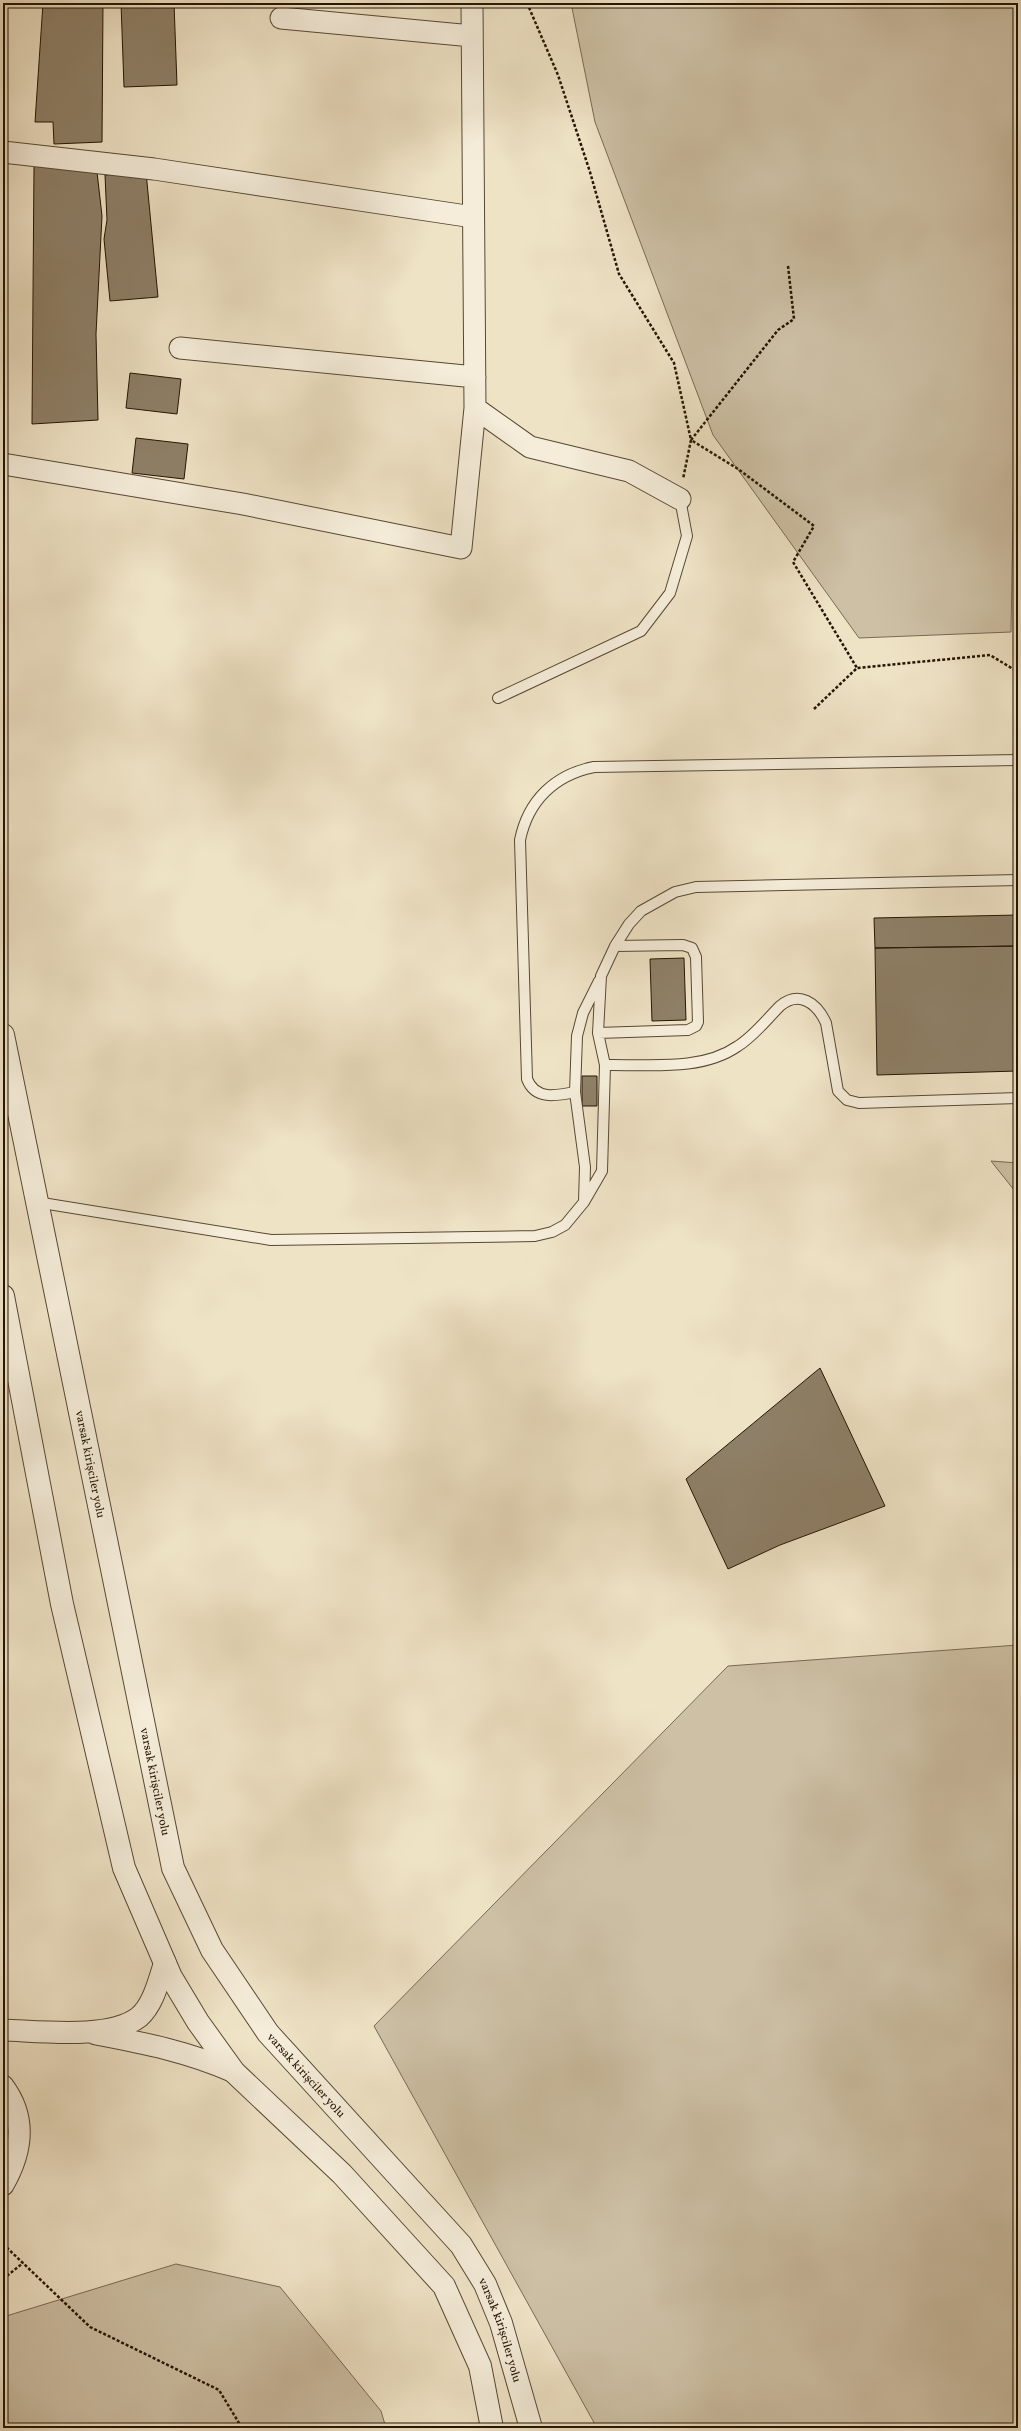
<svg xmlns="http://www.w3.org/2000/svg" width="1021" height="2431" viewBox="0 0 1021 2431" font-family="Vollkorn,serif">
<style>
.green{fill:#cdc0a5;stroke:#796a54}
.building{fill:#8e8068;stroke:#251402}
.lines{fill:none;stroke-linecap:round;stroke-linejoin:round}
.service-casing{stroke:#584833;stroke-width:12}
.minor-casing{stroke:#584833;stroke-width:23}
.tertiary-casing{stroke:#584833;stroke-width:24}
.path{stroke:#251402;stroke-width:2.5;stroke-dasharray:3 2;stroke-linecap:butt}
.service{stroke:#f5edda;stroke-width:10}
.minor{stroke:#f5edda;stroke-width:21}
.tertiary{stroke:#f5edda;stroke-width:22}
.labels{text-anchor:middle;stroke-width:3;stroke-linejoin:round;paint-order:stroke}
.street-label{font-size:12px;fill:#251402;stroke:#f5edda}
</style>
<rect width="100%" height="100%" fill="#efe3c6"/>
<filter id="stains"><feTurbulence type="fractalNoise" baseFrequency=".005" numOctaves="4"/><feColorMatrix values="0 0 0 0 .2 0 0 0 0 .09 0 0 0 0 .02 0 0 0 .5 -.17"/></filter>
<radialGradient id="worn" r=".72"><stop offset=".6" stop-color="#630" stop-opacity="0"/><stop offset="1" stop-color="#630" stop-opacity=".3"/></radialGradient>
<path class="green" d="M571,3H1018V331H1016L1011,632L859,638L713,435L595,122Z
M991,1161L1018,1163V1195Z
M1018,1645V2428H597L374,2026L728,1666Z
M176,2264L280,2287L381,2411L386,2428H3V2317Z"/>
<path class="building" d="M43,3H103L102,142L54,144L53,122H35Z
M121,3H174L177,85L124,87Z
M34,166L97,172L102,216L96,334L98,420L32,424Z
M146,172L158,297L110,301L104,239L107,220L105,175Z
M130,373L181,379L177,414L126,408Z
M136,438L188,444L184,479L132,473Z
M1018,915V946L875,948L874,918Z
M1018,946V1071L877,1075L875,948Z
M684,958L686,1020L652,1021L650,959Z
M582,1076H597V1106H582Z
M820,1368L885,1506L780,1545L728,1569L686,1479Z"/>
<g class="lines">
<defs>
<path id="service" d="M498,698L641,631L670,593L687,536L680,499
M598,1033L688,1030L696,1026L698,1022L696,957L692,948L683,945L615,946
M605,1065C647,1064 701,1072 738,1046C754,1036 767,1019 780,1006C799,990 817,1003 826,1023L838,1091L847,1100L859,1103L1018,1098
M575,1092C556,1096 535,1100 527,1079L520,840C528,801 554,775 594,767L1018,760
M36,1202L271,1240L535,1236L552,1232L565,1225L584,1202L602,1171L605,1065L598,1033L601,976L615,946L629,924L641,911L675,892L696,887L1018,880
M584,1202L585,1167L575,1092L577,1036L583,1013L599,981"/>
<path id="minor" d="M281,18L472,36
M3,152L154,169L473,217
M180,348L475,377
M475,408L530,447L629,471L680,499
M3,464L243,504L461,548L475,408L472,3
M3,2030C39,2031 110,2040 139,2017C154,2004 159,1979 165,1962
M96,2034C144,2043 189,2052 234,2072
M3,2086C27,2118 22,2152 3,2185"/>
<g id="tertiary">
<path id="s1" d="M3,1035L173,1868L212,1950L268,2033L461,2245L485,2284L501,2323L531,2428"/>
<path d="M3,1296L62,1604L124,1868L171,1977L198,2022L234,2072L342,2174L444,2286L480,2366L492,2428"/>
</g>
</defs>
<use href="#service" class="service-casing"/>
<use href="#minor" class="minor-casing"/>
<use href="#tertiary" class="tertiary-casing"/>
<path class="path" d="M527,3L558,75L590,172L619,274L674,363L691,440L683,479
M788,266L794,319L778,330L691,440L738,469L814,526L793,562L857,668
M814,709L857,668L990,655L1018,672
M3,2244L90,2327L219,2390L242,2428
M3,2279L23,2263"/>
<use href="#service" class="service"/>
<use href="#minor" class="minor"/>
<use href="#tertiary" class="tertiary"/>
</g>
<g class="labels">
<g class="street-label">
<text dy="4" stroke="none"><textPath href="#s1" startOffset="438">varsak kirişciler yolu</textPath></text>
<text dy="4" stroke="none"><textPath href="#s1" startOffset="762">varsak kirişciler yolu</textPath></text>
<text dy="4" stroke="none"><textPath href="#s1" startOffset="1098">varsak kirişciler yolu</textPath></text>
<text dy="4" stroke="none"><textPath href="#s1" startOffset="1422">varsak kirişciler yolu</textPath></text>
</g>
</g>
<rect width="1021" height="2431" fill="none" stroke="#efe3c6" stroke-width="16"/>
<rect x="4" y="4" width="1013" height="2423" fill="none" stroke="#251402" stroke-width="2"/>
<rect x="8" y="8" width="1005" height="2415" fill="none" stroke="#251402"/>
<rect width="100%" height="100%" filter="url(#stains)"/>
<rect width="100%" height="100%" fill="url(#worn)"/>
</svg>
